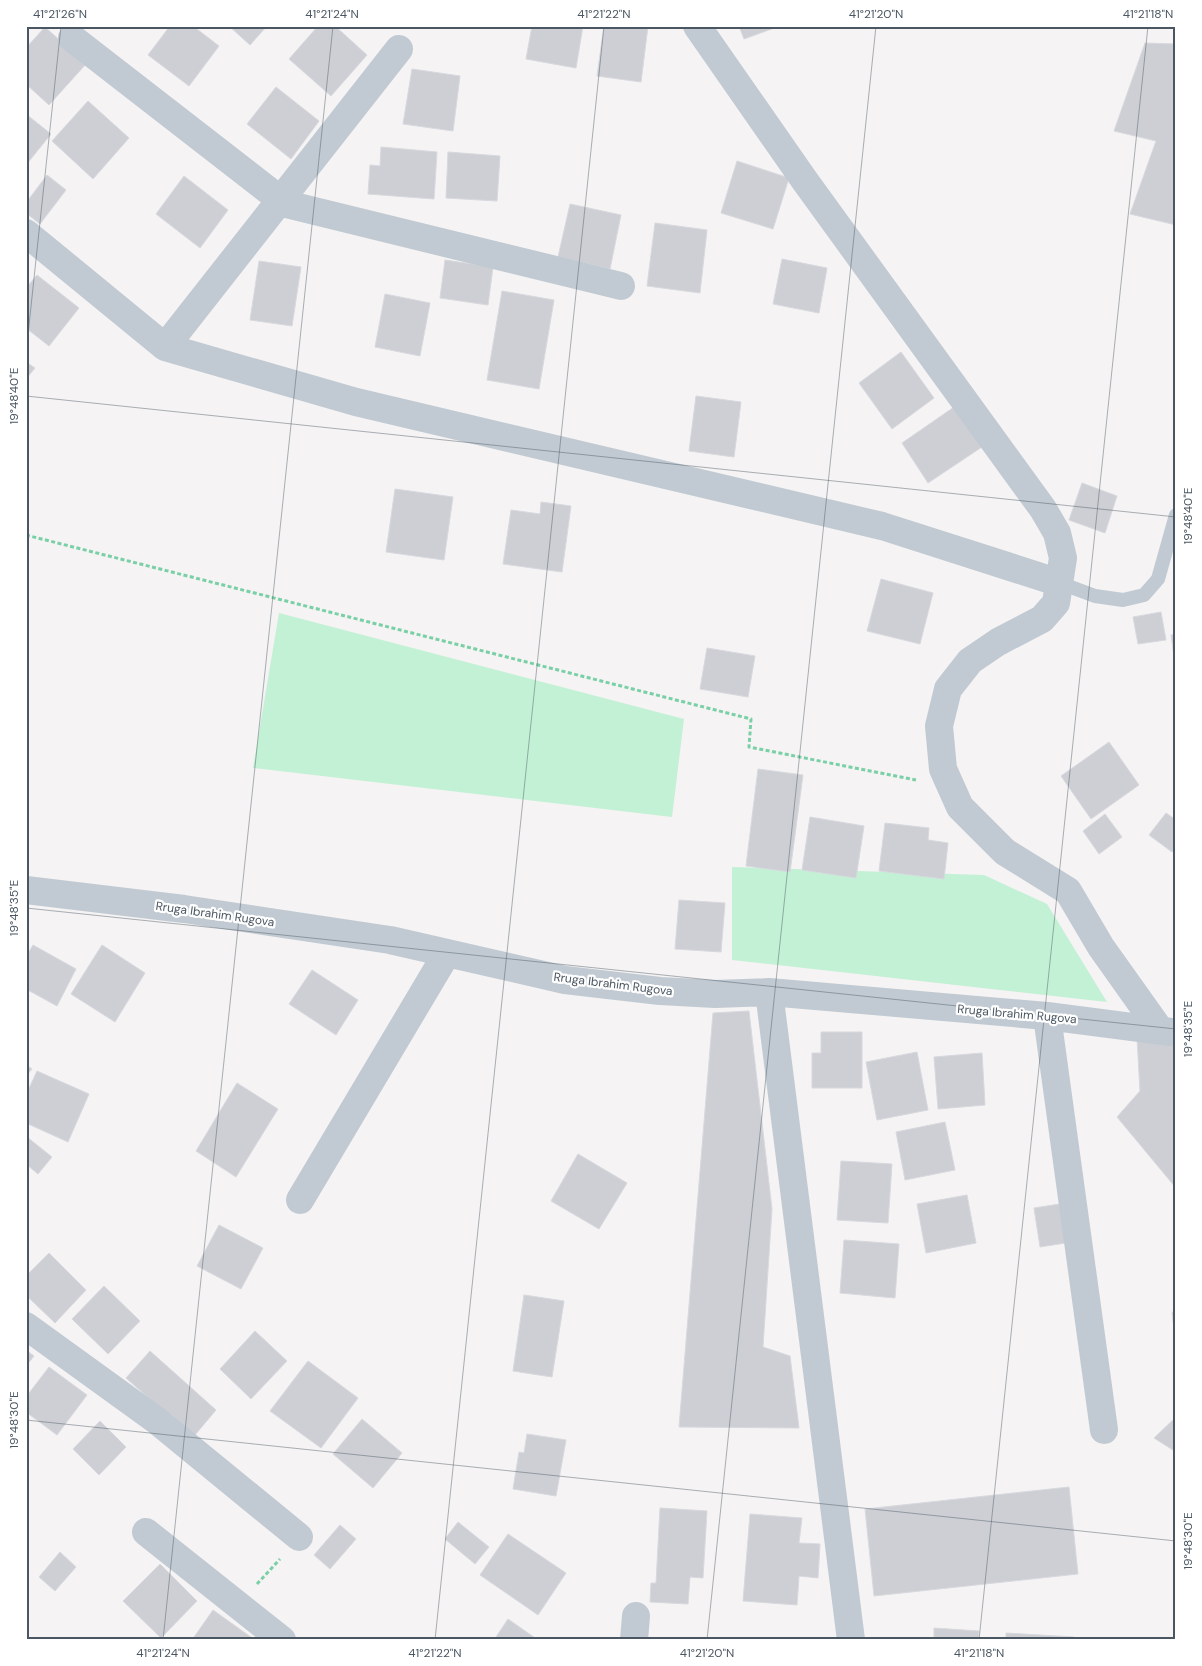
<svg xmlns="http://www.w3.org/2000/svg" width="1202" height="1666" viewBox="0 0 1202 1666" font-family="'DM Sans',sans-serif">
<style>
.green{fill:#c3f1d5}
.building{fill:#cdcfd5;stroke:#d7d9de}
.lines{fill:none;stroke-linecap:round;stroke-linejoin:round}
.path{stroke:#7ad0a6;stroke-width:3;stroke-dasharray:4 2.5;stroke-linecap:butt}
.service{stroke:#c1cad2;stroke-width:14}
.minor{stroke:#c1cad2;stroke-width:28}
.ticks{fill:none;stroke:#4a5661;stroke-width:1;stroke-opacity:0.45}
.labels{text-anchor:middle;stroke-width:4.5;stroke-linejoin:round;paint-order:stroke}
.street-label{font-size:12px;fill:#4a5661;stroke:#fff}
.neatline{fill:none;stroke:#4a5661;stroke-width:2}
.ticks-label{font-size:12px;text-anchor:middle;fill:#4a5661}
</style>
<rect width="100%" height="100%" fill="#f5f3f3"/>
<path class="green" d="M279,613L684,719L672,817L253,768Z
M732,867L984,875L1047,904L1107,1002L732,960Z"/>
<path class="building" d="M170,26H193L219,46L189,86L148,55Z
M229,26H267L250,45Z
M318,26H335L367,55L331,96L289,59Z
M532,26H583L576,68L526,59Z
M604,26H648L641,82L597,76Z
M739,26H780L744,39Z
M45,27L86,64L49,105L26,84V48Z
M1145,43L1176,44V225L1130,214L1156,141L1114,131Z
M412,69L460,76L453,131L403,124Z
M276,87L319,121L291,159L247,124Z
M88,101L129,138L93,179L52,141Z
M26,114L51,134L26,165Z
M381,147L437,152L434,199L368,194L370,165L380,166Z
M448,152L500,156L497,201L446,198Z
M737,161L789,178L773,229L721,213Z
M47,175L66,190L40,224L26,213V203Z
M184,176L228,210L200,248L156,214Z
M570,204L621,215L610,269L558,257Z
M655,223L707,230L700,293L647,286Z
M782,259L827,268L819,313L773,304Z
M445,260L493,267L488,305L440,298Z
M259,261L301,267L292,326L250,320Z
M37,275L79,308L49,346L26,328V288Z
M502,291L554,300L539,389L487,380Z
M385,294L430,303L420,356L375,347Z
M901,352L934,398L892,429L859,383Z
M26,362L35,368L26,379Z
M696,396L741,402L734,457L689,451Z
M957,405L985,445L928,483L902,443Z
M1082,483L1117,496L1105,533L1069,520Z
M395,489L453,497L444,560L386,552Z
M541,502L571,506L562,572L503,564L511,510L540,514Z
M881,579L933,593L920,644L867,631Z
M1161,612L1166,640L1138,644L1133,617Z
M1176,634V663H1175L1171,635Z
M707,648L755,656L748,697L700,689Z
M1109,742L1139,785L1091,819L1061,776Z
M758,769L803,775L790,872L746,866Z
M1166,813L1176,820V847L1172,852L1149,835Z
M1105,814L1122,837L1099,854L1083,831Z
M810,817L864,826L856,878L802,870Z
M885,823L929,828L928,840L948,843L944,879L879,871Z
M679,900L725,903L721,952L675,949Z
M33,945L76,969L57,1006L26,989V957Z
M102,945L145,973L115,1022L71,994Z
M312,970L358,1000L336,1035L289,1004Z
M749,1011L772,1209L763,1347L790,1356L799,1428L679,1427L713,1013Z
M821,1032H862V1088H812V1053H821Z
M1137,1038L1176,1045V1188L1117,1117L1140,1091Z
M917,1052L928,1110L877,1120L866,1062Z
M982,1053L985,1105L938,1109L934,1057Z
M26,1065L32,1069L26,1076Z
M37,1071L89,1094L68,1142L26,1123V1095Z
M237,1083L278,1109L236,1177L196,1151Z
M945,1122L955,1170L905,1180L896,1132Z
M27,1137L52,1157L38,1174L26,1164Z
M578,1154L627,1183L599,1229L551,1201Z
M841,1161L892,1164L888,1223L837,1220Z
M967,1195L976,1243L926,1253L917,1204Z
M1066,1203L1072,1242L1040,1247L1034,1208Z
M219,1225L263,1248L241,1289L197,1266Z
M844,1240L899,1244L895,1298L840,1293Z
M49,1253L86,1290L55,1323L26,1295V1276Z
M104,1286L140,1321L108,1354L72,1319Z
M524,1295L564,1301L552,1377L513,1371Z
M1176,1308V1343L1172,1313Z
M255,1331L287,1361L251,1399L220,1369Z
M26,1350L34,1356L26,1366Z
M150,1351L216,1410L195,1435L169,1413L168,1415L126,1378Z
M308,1361L358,1398L321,1448L270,1411Z
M49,1367L87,1395L57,1435L26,1412V1397Z
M1176,1417V1452L1154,1438Z
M362,1419L402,1453L373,1488L333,1454Z
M100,1421L126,1447L99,1475L73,1449Z
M527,1434L566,1440L556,1496L513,1489L519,1452L524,1453Z
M1069,1487L1078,1574L874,1596L865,1509Z
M660,1508L707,1511L703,1578L690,1577L688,1604L650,1602L651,1583H656Z
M750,1514L802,1518L799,1543L820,1544L818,1578L799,1576L797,1605L743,1601Z
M458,1522L489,1547L475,1564L445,1539Z
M340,1525L356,1539L330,1569L314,1555Z
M508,1534L566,1573L538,1615L480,1575Z
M60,1552L76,1567L55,1591L39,1577Z
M160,1564L197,1601L161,1638L123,1601Z
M213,1610L255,1640H192Z
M508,1619L538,1640H494Z
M934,1628L979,1631L978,1640H934Z
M1006,1633L1074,1637V1640H1006Z"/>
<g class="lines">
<path class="path" d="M26,535L751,719L749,747L916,780
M257,1584L280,1559"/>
<path class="service" d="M1060,583L1095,596L1123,600L1144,595L1158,579L1176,515"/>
<path class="minor" d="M697,26L805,181L1043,509L1057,533L1063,558L1056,603L1042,619L998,642L970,661L948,689L939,726L943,769L960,807L1005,852L1068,891L1101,947L1160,1030
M72,38L286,204L621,286
M26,233L165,347L356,402L882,526L1060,583
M165,347L399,49
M26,890L184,909L390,940L565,980L660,991L715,994L769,992L1047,1016L1171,1032
M769,992L851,1640
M1047,1016L1104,1430
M300,1200L447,953
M26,1326L156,1420L299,1537
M146,1532L282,1640
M634,1640L636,1616"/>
</g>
<path class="ticks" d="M26,353L61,26M26,396L1176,517M26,908L1176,1029M26,1420L1176,1541M163,1640L333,26M435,1640L604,26M707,1640L876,26M979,1640L1148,26"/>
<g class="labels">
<g class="street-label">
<text transform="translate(215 914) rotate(8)" y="4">Rruga Ibrahim Rugova</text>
<text transform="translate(613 984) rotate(7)" y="4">Rruga Ibrahim Rugova</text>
<text transform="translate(1017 1014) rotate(5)" y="4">Rruga Ibrahim Rugova</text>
</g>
</g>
<rect width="1202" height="1666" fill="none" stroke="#ffffff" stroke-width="55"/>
<rect x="28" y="28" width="1146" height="1610" class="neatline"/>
<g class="ticks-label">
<text x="60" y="18">41°21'26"N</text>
<text x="332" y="18">41°21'24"N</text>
<text x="604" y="18">41°21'22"N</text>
<text x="876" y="18">41°21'20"N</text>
<text x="1148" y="18">41°21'18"N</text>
<text transform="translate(14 396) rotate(-90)" y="4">19°48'40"E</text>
<text transform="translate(1188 516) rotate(-90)" y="4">19°48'40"E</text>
<text transform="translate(14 908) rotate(-90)" y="4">19°48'35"E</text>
<text transform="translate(1188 1029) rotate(-90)" y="4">19°48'35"E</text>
<text transform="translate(14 1420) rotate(-90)" y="4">19°48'30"E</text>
<text transform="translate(1188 1541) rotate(-90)" y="4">19°48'30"E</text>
<text x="163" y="1657">41°21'24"N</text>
<text x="435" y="1657">41°21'22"N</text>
<text x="707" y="1657">41°21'20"N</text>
<text x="979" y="1657">41°21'18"N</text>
</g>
</svg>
